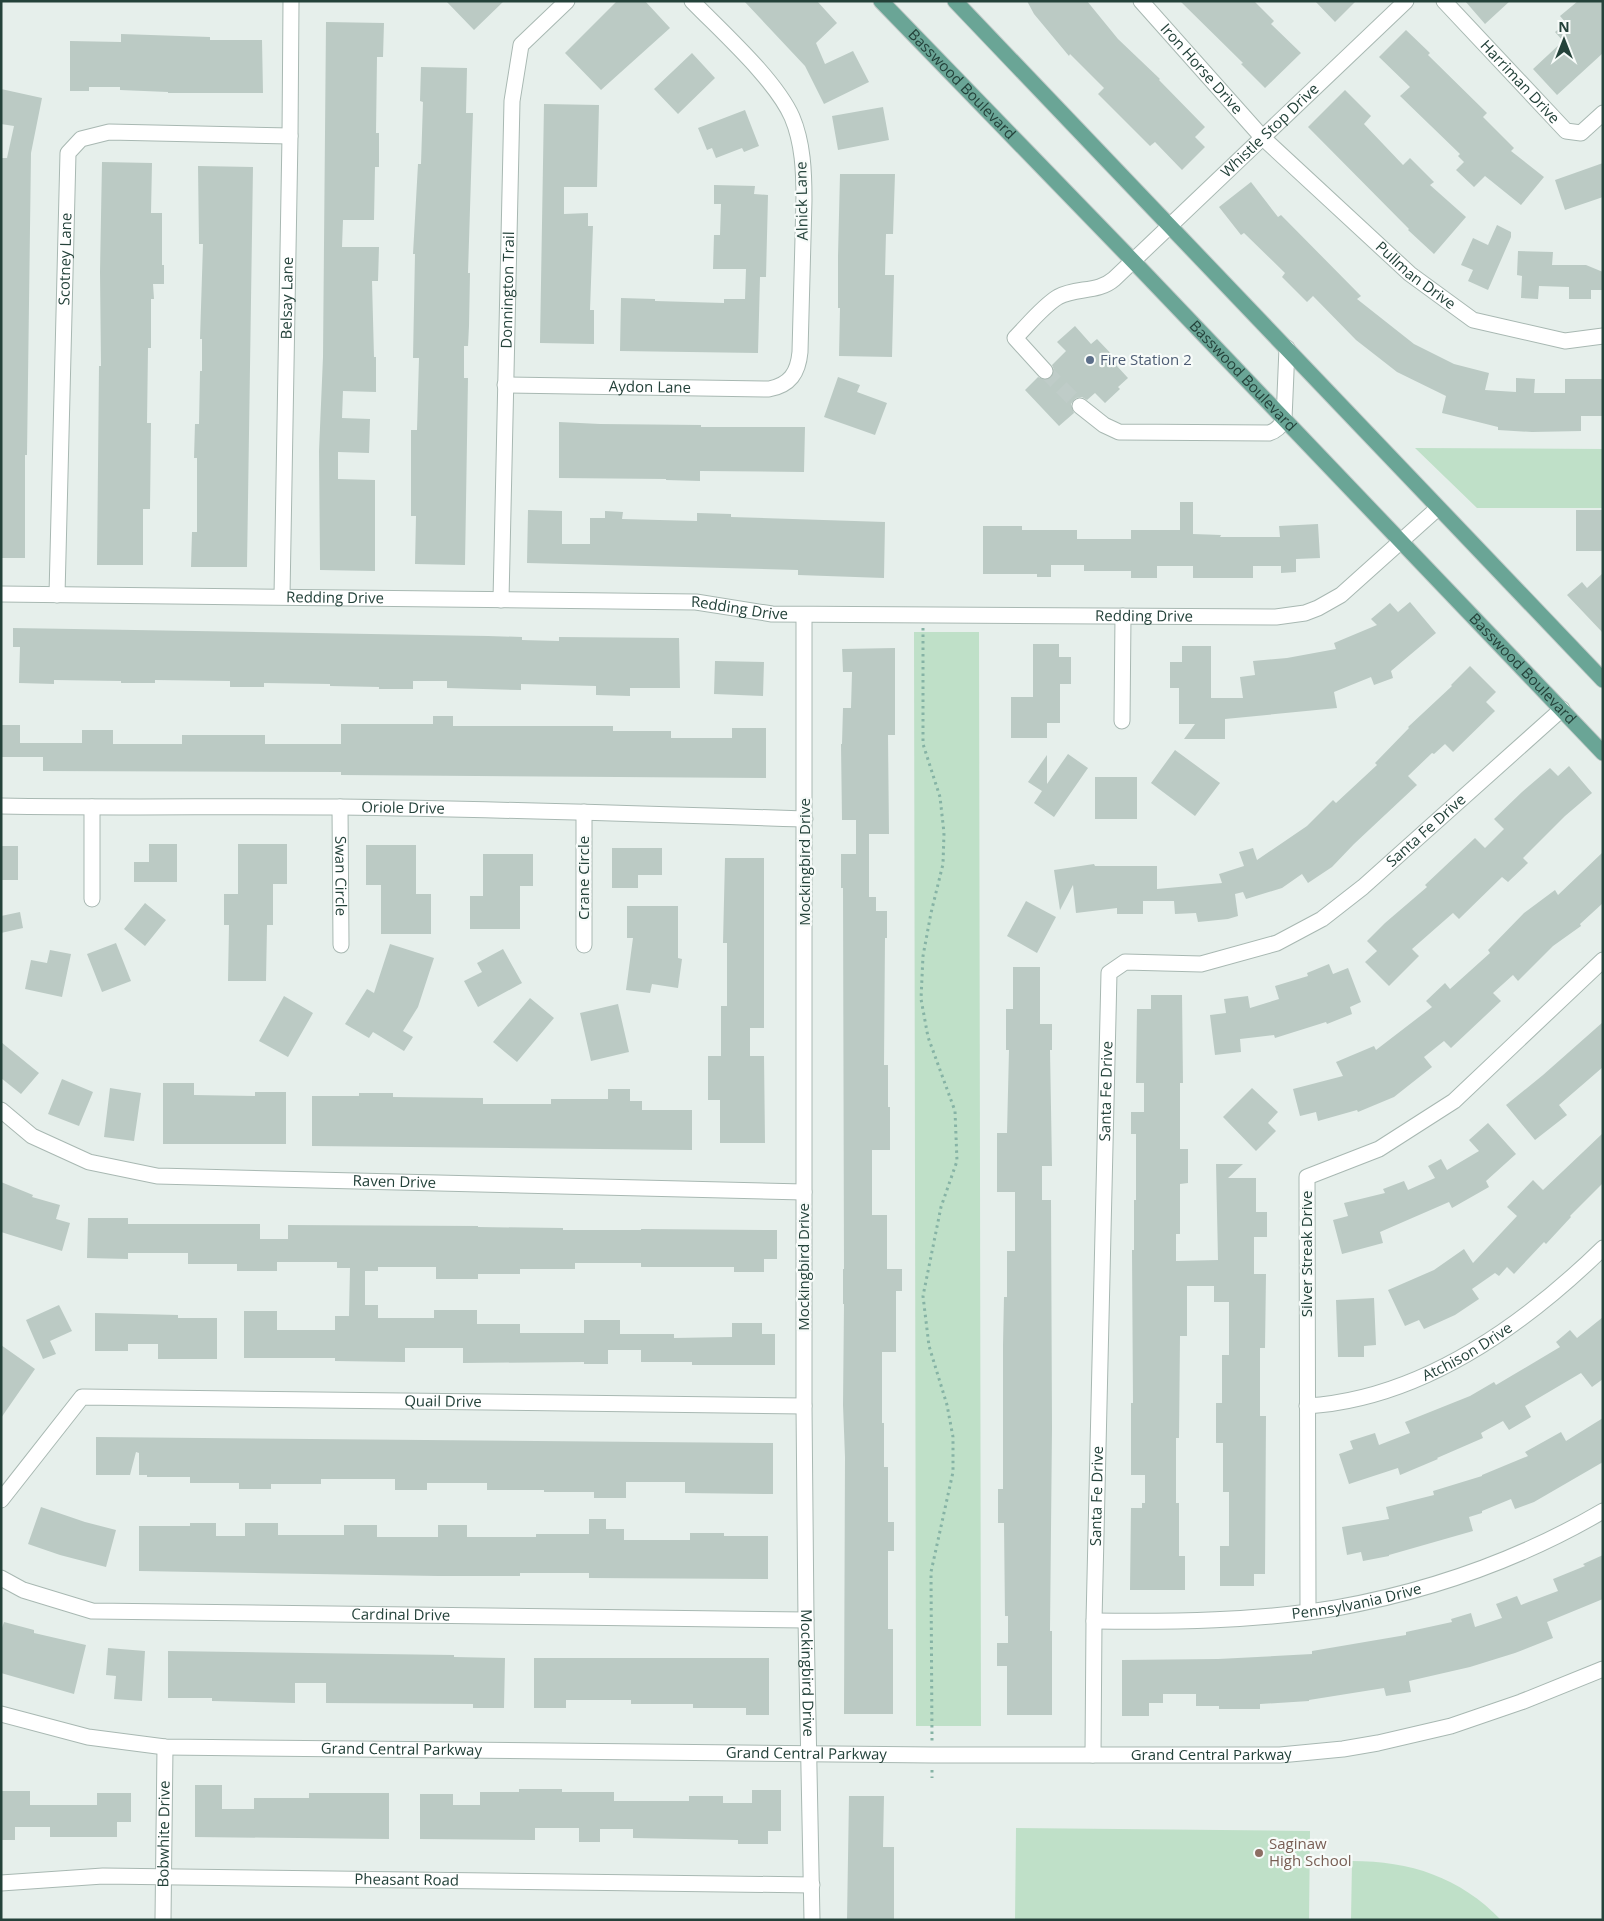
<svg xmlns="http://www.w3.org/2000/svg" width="1604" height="1921" viewBox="0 0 1604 1921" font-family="'Open Sans',sans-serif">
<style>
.green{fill:#bfe0c8}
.building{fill:#bbcac4}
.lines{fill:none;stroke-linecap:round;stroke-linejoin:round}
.minor-tunnel{stroke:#bfccc8;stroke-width:15;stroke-dasharray:15 8;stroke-linecap:butt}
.minor-casing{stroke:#a8b8b2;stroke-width:17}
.major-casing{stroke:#c2cac8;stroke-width:17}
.path{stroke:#86b3a5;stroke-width:3;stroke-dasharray:2.5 4;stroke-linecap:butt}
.minor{stroke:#fff;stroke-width:15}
.major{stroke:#6aa596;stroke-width:15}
.service-dot{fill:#5c6f8a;stroke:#f7fbf9;stroke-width:2}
.education-dot{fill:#8d6e63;stroke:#f7fbf9;stroke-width:2}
.labels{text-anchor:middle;stroke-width:4.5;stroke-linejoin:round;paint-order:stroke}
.street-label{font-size:15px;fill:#24423a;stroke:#f7fbf9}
.service-label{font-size:15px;fill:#4e5e75;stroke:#f7fbf9;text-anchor:start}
.education-label{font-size:15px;fill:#785e54;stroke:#f7fbf9;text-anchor:start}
</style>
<rect width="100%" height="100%" fill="#e6efeb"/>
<path class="green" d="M1415,448L1603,449V508H1477Z
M914,632H979L981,1726H916Z
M1016,1828L1310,1831L1309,1920H1015Z
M1352,1861C1410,1861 1460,1877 1501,1920H1351Z"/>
<path class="building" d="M446,1H504L474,30Z
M617,1H645L670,28L601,90L565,53Z
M744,1H817L837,23L816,43L825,64L853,51L869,82L824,104L805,66Z
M1027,1H1087L1118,39L1160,79L1159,80L1205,127L1195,137L1205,147L1182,170L1155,142L1150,146L1098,94L1104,88L1070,54L1069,56L1034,14Z
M1180,1H1254L1274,21L1271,24L1301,53L1265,88L1241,64L1243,63Z
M1315,1H1356L1335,22Z
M1465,1H1510L1485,24Z
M1578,1H1603V53L1557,95L1533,69L1563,41L1555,32L1566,23L1560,16Z
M326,22L384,23L383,57H377L376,133H379V167H375L374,220H343L342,247H379L378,281H372L374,357H376V392L343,391L342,418L370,419L369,453L338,452V479L375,480V571L320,570L319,451L323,357Z
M1406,30L1430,53L1428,55L1487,113L1483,117L1514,148L1511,151L1544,177L1521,205L1485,176L1474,187L1456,170L1464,162L1458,156L1460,154L1400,96L1410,87L1379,57Z
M121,34L210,37V40H262L263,93H168V92L120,90V87H89V91H70V41L121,42Z
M692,53L715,78L678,114L654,89Z
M421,67L467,68L466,113H473L468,273H470L469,326L468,346H464V378H468L465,565L415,564L416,516H411V430H417L419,358H413L415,254H413L418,164H421L423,102L420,101Z
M1,89L42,98L31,153L27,455H25V558H1V158H7L14,126L1,124Z
M1345,90L1371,116L1364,124L1403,165L1410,158L1434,182L1430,185L1466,217L1434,254L1408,230L1409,229L1308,127Z
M544,104L599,105L597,187H564V214L588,213V226H593L590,310H594V344L540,343Z
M883,107L889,140L838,150L832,116Z
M745,110L759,146L744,152L742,148L716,158L712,148L707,150L698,128Z
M102,162L152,163L151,213H162V265H164V284H153L154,299H151V348H148L147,423H151L150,509H143V565H97L99,366H101L100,272Z
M1603,163V197L1565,210L1555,180Z
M198,166L253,167L247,567H191L192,532H197V458H194L195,424H199L200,371H202V339H200L203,244H199Z
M840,174H895L893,234H886L885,275H894L892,357L839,356L840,308H838V256Z
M1251,182L1278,217L1281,215L1361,296L1357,299L1414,344L1454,364L1489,373L1485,390L1516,392V378L1535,379L1534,393H1565V379H1603V416H1581V431L1532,432L1498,430V427L1442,413L1446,396L1397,372L1356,340L1313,296L1307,302L1282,277L1285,273L1244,233L1241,235L1219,207Z
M714,185L755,186L754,194L768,195L766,277H760L758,353L620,351L621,298L655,299V301L724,303V299H745L746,269H713L714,235H720L721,204H714Z
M1497,225L1511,232V237L1488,290L1468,281L1473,270L1461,265L1473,238L1488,245Z
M1518,251L1553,252L1552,265H1586L1603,272V290H1591V299H1569V287L1539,286L1538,299L1521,298L1522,276L1517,275Z
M1075,326L1091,344L1097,339L1119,362L1116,365L1128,378L1118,387L1120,389L1105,403L1095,393L1087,400L1082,397L1076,398L1071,404L1074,413L1059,426L1025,390L1038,377L1046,380L1052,378L1054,370L1052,365L1066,351L1057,342Z
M838,377L860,385L857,392L887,403L875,435L824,417Z
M559,422L600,424L701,425V427H805L804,472L700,471V481L666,480V479L559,478Z
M1180,502H1193V534L1221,535L1220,537H1280L1279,526L1318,524L1320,558L1296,559V572L1281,573V566H1253V578H1193V566H1157V578H1131V571H1084V565H1051V577H1037V574H983V526H1022V530H1077V539H1131V530H1180Z
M528,510L562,511V544H590V518H605V511L623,512L622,519L697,521V513L731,514V517L885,522L884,578L798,575V570L527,563Z
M1576,510H1603V551H1576Z
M1603,573V633L1567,595L1582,582L1587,588Z
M1410,602L1436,633L1391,671L1393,678L1374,685L1371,677L1334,692L1337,708L1225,719V739H1184L1195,724H1179V688H1170V662H1182V646H1211V698H1243L1240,677L1255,675L1253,661L1287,658L1336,649L1334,643L1377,625L1371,619L1390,603L1398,612Z
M13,628L488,636L522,637V640L559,641V637L679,638L680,688H630V696L596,695V686L521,684V690L447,688V681H413V689H379V687L330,686V684L264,683V687H230V681L155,680V683H121V681L54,680V684L19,683L20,647H13Z
M1033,644H1059V657H1071V684H1060V723H1047V738H1011V697H1033Z
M895,648V735H888L889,834H869V897H876V911H887V938H885L884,1065H888V1107H890V1150H872V1215H887V1269H902V1291H896V1352H882V1423H884V1467H888V1522H894V1551H888V1629H893V1714H844L845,1457L843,1405L844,1304H843V1269H844L843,888H841V854H856V820H842L841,744H842L843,708H851L852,672H843L842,649Z
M715,661L764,662L763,696L714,694Z
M1470,666L1496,692L1486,702L1495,711L1453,752L1445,744L1434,754L1432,753L1408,776L1417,785L1354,844L1332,867L1308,883L1302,874L1282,888L1246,899L1243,892L1235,894L1238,916L1228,919L1198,922L1196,913L1175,914L1174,901H1143V914H1117V908L1076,913L1073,885L1060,910L1054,870L1094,864L1095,866H1157V889L1222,883L1219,874L1244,866L1239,852L1253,848L1257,860L1307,826L1333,800L1336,803L1377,765L1375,763L1409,728L1408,727L1452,686L1451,685Z
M433,716H453V726H613V731H671V738H732V728H766V778L341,775V772L43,771V757H1V725H20V743H82V730H113V744H182V735H265V744H341V724H433Z
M1175,750L1220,783L1195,816L1151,783Z
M1068,754L1088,768L1054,817L1034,803L1042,791L1028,782L1047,755V784Z
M1569,766L1592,793L1565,816L1523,858L1528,863L1508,882L1502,877L1459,919L1453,913L1412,949L1419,956L1389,986L1365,962L1377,951L1367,941L1385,923L1427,887L1425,885L1475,838L1485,848L1504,829L1494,819L1522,792L1550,768L1558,776Z
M1095,777H1137V819H1095Z
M149,844H177V882H134V862H149Z
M238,844H287V884H273V925H267L266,981H228L229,925H224V894H238Z
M366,845H416V894H431V934H381V885H366Z
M1,846H18V880H1Z
M612,848H662V875H638V888H612Z
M1603,852V903L1580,924L1581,926L1553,946L1518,981L1513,975L1493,993L1501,1001L1451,1048L1444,1041L1424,1057L1432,1067L1394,1097L1358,1112L1357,1110L1318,1121L1316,1112L1300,1116L1293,1089L1343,1076L1336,1062L1374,1046L1376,1050L1432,1007L1426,1001L1445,983L1450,989L1490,953L1488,950L1524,913L1555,890L1558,895Z
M483,854H533V886H520V929H470V896H483Z
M725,858H764V1028H750V1056H764L765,1143H720V1100H708V1056H721V1006H727V943H723Z
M1026,901L1056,917L1037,953L1007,936Z
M145,903L166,920L145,946L124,929Z
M627,906H678V958L682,959L678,988L652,984L650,993L626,990L633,938H627Z
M20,912L23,928L1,933V916Z
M116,943L131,981L102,992L87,954Z
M390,944L434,958L418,1007L403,1031L413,1037L404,1051L373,1032L369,1038L345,1024L367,989L374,993Z
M503,949L522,983L478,1007L464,981L482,972L477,963Z
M50,950L71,954L62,997L25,989L31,960L47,963Z
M1329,964L1333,974L1348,968L1361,1002L1350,1007L1352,1014L1327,1024L1326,1022L1275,1038L1274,1035L1240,1039L1241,1052L1215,1055L1210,1015L1226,1013L1224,999L1248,996L1250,1008L1279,999L1275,986L1308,976L1307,973Z
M1013,967H1040V1024H1052V1050H1050L1052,1166H1042V1200H1051L1052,1428L1050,1631H1052V1715H1007V1666H997V1643H1008V1616H1005L1004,1523H998V1489H1003V1345L1004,1297H1007V1251H1015V1192H997V1133H1007L1009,1050H1006V1009H1013Z
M1151,995H1182L1183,1083H1180V1149H1188V1183L1180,1184V1234H1176V1261L1218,1260L1216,1164H1243L1228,1178H1256V1212H1267V1237H1254V1274H1266L1265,1348H1260V1416H1266L1265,1574H1254V1586H1220V1546H1229V1492H1223V1443H1216V1403H1222V1355H1229V1302H1214V1286H1187V1336H1180L1179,1438H1176V1503H1179V1556H1185V1590H1130L1131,1508H1142V1503H1145V1475H1131V1403H1133L1132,1250H1134V1200H1136V1134H1131V1112H1144V1083H1136L1137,1009H1151Z
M284,996L313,1013L288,1057L259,1041Z
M530,998L554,1018L517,1062L493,1042Z
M618,1004L629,1052L591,1061L580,1013Z
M1603,1022V1067L1559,1105L1567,1115L1535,1140L1506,1105L1543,1075Z
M1,1042L39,1073L21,1094L1,1078Z
M62,1079L93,1092L79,1126L48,1114Z
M163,1083H194V1095L255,1096V1092H286V1144H163Z
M110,1088L141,1093L134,1141L104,1137Z
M1252,1088L1278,1112L1268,1123L1276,1131L1256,1151L1223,1117Z
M608,1089H630V1101H642V1110H692V1150L312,1146V1096H359V1093H393V1097L483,1098V1104H551V1099H608Z
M1488,1123L1516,1154L1486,1181L1489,1187L1452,1208L1449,1202L1380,1232L1383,1243L1342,1254L1333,1220L1348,1216L1344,1203L1385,1193L1383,1189L1404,1181L1408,1190L1435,1178L1428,1166L1441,1159L1447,1170L1479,1151L1469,1140Z
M1603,1133V1183L1570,1216L1571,1217L1546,1244L1544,1242L1514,1274L1507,1267L1499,1276L1495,1273L1472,1289L1479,1299L1455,1315L1424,1329L1419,1320L1405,1326L1388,1290L1434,1270L1464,1249L1473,1263L1517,1216L1507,1207L1533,1180L1543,1190Z
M1,1182L33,1195L32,1197L60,1205L56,1219L70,1223L62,1251L1,1232Z
M88,1218H128V1224H260V1239H288V1225L478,1226V1227L563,1228V1230H641V1229L777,1230V1259H764V1272H734V1267H641V1263H575V1269H520V1274H478V1279H436V1267H378V1271H365V1305H378V1318H434V1310H477V1324H520V1333H584V1320H620V1334H674V1338L732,1337V1323H762V1334H775V1365H692V1362H641V1350H608V1364H584V1362L463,1363V1348H405V1362L335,1361V1358H244V1311H277V1330H335V1316H349L350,1268H337V1262H277V1271H237V1264H188V1253H128V1259L87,1258Z
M1374,1298L1376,1345L1364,1346V1357H1338L1336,1300Z
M59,1305L72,1331L50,1341L56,1354L43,1359L26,1320Z
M95,1313L178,1315V1318H217V1359H158V1344H128V1351H95Z
M1603,1317V1379L1592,1387L1581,1373L1525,1406L1531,1417L1509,1430L1503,1421L1481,1433L1483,1438L1437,1458L1438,1459L1400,1475L1398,1468L1349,1484L1339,1454L1353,1449L1350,1441L1375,1433L1379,1445L1410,1433L1405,1422L1470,1396L1494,1382L1496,1385L1560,1347L1556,1342L1570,1330L1577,1338Z
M1,1345L35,1369L1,1418Z
M1603,1418V1462L1534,1502L1515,1509L1511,1499L1482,1511V1513L1469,1517L1473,1531L1389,1555V1556L1363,1561L1361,1552L1347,1555L1342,1527L1389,1519L1386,1507L1434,1495L1433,1491L1482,1476V1475L1528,1456L1525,1452L1561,1432L1566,1441Z
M96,1437L773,1443V1494L685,1493V1482H626V1498H594V1492H544V1490H487V1483H427V1490H395V1479H321V1484H271V1489H239V1483H190V1477H147V1475H139V1453L136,1452L130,1475H96Z
M41,1507L85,1522L116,1530L106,1567L60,1555L28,1544Z
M589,1519H606V1529H624V1540H690V1533H724V1536H768V1579L589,1578V1573H520V1576H438L139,1571V1526H190V1523H216V1536H245V1523H278V1535H344V1525H377V1537H438V1525H467V1537H536V1534H589Z
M1603,1555V1599L1547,1622L1553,1638L1515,1653L1470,1667L1409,1681L1411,1692L1386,1696L1384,1688L1309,1700V1701L1260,1704V1709H1219V1706H1196V1694H1163V1703H1149V1716H1122V1660L1218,1659L1312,1654V1651L1406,1635V1632L1452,1622L1451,1619L1471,1613L1475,1627L1502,1618L1496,1604L1517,1596L1521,1605L1558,1591L1553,1579L1585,1566L1583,1564Z
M4,1622L34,1630V1633L86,1645L74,1694L1,1673V1631Z
M108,1648L145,1651L142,1701L114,1699L116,1676L106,1675Z
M168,1651L454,1655V1657L505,1658L504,1708H473V1704L326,1703V1683H295V1703L212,1701V1698H168Z
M534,1658H769V1715H746V1708H693V1704H631V1700H566V1708H534Z
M195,1785H222V1809H254V1798H309V1793H389V1839L195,1837Z
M519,1789H562V1792H614V1801H689V1796H723V1803H752V1790H781V1831H768V1844H738V1840L633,1838V1829H600V1842H579V1828H535V1840L420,1839V1794H453V1805H480V1792H519Z
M1,1791H30V1805H97V1793H131V1822H117V1837H50V1827H15V1840H1Z
M849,1796H884L883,1847H894V1920H847Z"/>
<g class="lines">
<path class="minor-tunnel" d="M1045,371L1080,406"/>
<defs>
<g id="minor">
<path id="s1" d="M1141,1L1262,137L1410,274L1473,320L1565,341L1603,336"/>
<path id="s2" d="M1444,1L1566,131L1581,133L1603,113"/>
<path id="s3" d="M1045,371L1015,338C1027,326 1043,306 1058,297C1076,287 1098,293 1114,279L1406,1"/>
<path id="s4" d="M505,385L769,389C790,385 798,373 800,352L804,200C804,172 803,143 792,117C775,79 722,32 692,1"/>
<path d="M1080,406L1104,425L1119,432L1269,433C1276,431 1281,426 1284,419L1287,348"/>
<path id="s5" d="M1,594L696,602L772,614L1276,617L1305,613L1318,608L1341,595L1438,508"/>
<path id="s6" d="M57,595L68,153L81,139L109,132L290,136"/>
<path id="s7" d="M282,596L290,136L291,1"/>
<path id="s8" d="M501,600L512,101L521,45L567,1"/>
<path id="s9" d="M804,615V1406L806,1620L812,1920"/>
<path d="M1122,721L1123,616"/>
<path id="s10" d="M1,806C114,808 227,806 340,807C495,809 650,814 805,819"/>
<path id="s11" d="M340,807L341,945"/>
<path d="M584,812V945"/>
<path d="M92,899V807"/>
<path id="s12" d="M1,1110L32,1136L89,1162L157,1176L804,1192"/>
<path id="s13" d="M1307,1406C1422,1399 1523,1326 1603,1248"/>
<path id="s14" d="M1,1500L82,1397L804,1406"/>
<path id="s15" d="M1,1578L23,1590L92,1611L806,1620"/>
<path d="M1308,1611L1307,1177L1379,1149L1454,1101L1603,960"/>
<path id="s16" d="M1094,1621C1175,1622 1256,1621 1336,1608C1430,1591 1521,1559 1603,1511"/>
<path id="s17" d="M1,1714L88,1737L165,1747L932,1755H1280L1343,1749L1378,1743L1451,1726L1521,1702L1603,1669"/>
<path id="s18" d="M1093,1755L1094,1621L1109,973L1125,962L1201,964L1277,943L1322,919L1363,887L1562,709"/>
<path id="s19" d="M1,1883L103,1876L812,1885"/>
<path id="s20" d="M163,1920L165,1747"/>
</g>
<g id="major">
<path id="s21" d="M881,1L1133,261L1603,753"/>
<path d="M955,1L1603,680"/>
</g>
</defs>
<use href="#minor" class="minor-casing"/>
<use href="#major" class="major-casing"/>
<path class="path" d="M923,628V744L940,797L944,833L943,864L931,913L923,956L921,999L928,1037L955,1111L957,1161L941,1207L923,1296L929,1346L947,1405L953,1437V1472L931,1572L932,1741
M932,1770V1778"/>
<use href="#minor" class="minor"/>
<use href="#major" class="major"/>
</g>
<circle class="service-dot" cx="1090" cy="360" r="5"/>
<circle class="education-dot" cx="1259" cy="1853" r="5"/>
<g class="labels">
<g class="street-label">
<text dy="5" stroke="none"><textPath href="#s1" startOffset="91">Iron Horse Drive</textPath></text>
<text dy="5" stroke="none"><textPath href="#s2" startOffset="111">Harriman Drive</textPath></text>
<text dy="5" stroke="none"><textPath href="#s21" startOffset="116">Basswood Boulevard</textPath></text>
<text dy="5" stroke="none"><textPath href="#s3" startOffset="379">Whistle Stop Drive</textPath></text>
<text transform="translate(802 201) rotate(-91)" y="5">Alnick Lane</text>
<text dy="5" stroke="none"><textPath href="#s6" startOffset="336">Scotney Lane</textPath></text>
<text dy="5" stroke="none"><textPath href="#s1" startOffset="389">Pullman Drive</textPath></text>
<text dy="5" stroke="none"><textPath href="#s8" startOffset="310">Donnington Trail</textPath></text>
<text dy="5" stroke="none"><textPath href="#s7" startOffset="298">Belsay Lane</textPath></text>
<text dy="5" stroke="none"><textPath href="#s21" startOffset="521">Basswood Boulevard</textPath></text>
<text dy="5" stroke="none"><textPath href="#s4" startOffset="145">Aydon Lane</textPath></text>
<text dy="5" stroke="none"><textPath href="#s5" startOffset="334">Redding Drive</textPath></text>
<text dy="5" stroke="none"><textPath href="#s5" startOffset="739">Redding Drive</textPath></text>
<text dy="5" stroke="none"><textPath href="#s5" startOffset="1144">Redding Drive</textPath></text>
<text dy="5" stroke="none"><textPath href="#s21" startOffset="926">Basswood Boulevard</textPath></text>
<text dy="5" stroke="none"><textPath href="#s10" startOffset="402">Oriole Drive</textPath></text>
<text dy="5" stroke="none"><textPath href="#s18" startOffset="1144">Santa Fe Drive</textPath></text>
<text transform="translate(805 862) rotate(-90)" y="5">Mockingbird Drive</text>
<text dy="5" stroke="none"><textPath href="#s11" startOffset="69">Swan Circle</textPath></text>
<text transform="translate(584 878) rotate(-90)" y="5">Crane Circle</text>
<text dy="5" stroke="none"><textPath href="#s18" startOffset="664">Santa Fe Drive</textPath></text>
<text dy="5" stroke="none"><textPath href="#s12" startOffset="410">Raven Drive</textPath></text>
<text transform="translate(1307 1254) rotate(-90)" y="5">Silver Streak Drive</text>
<text transform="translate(804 1267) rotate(-90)" y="5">Mockingbird Drive</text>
<text dy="5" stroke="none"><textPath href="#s13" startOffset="171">Atchison Drive</textPath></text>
<text dy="5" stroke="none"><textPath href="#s14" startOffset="492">Quail Drive</textPath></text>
<text dy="5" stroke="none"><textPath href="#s18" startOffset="259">Santa Fe Drive</textPath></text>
<text dy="5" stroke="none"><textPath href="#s16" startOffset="264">Pennsylvania Drive</textPath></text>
<text dy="5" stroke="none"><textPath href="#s15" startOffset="406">Cardinal Drive</textPath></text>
<text dy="5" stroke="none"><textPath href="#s9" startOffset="1058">Mockingbird Drive</textPath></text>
<text dy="5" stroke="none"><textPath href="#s17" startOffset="404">Grand Central Parkway</textPath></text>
<text dy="5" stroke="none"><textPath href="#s17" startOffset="809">Grand Central Parkway</textPath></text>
<text dy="5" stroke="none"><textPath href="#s17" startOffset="1214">Grand Central Parkway</textPath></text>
<text dy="5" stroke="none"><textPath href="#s20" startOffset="86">Bobwhite Drive</textPath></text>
<text dy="5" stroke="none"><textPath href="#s19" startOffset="406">Pheasant Road</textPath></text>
</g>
<g class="service-label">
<text x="1100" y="365">Fire Station 2</text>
</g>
<g class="education-label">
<text x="1269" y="1849">Saginaw<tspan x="1269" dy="17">High School</tspan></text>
</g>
</g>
<rect width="1604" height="1921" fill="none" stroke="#24423a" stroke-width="5"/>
<g transform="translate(1564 40)" stroke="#f7fbf9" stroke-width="4" paint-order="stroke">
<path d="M0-4L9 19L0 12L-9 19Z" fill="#24423a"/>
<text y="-8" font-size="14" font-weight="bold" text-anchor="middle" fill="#24423a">N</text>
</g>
</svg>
